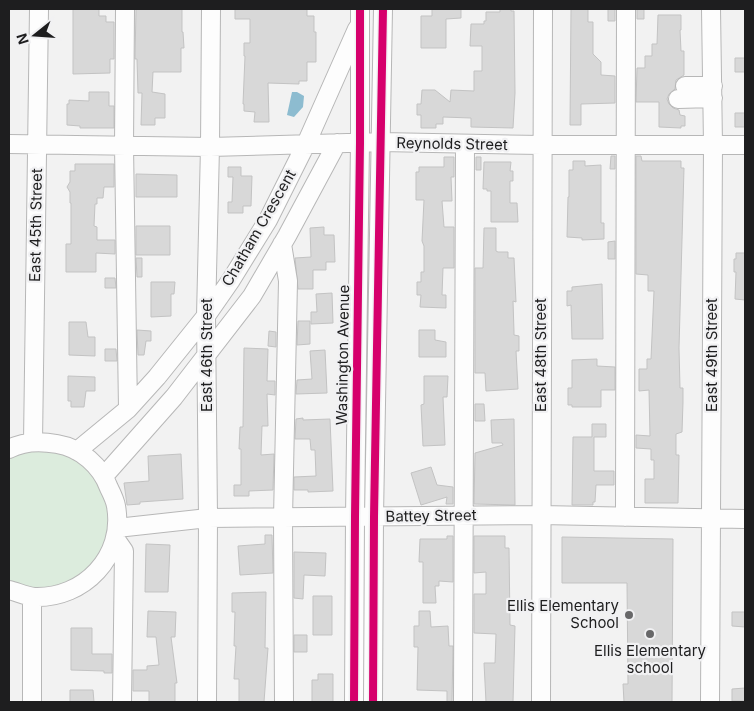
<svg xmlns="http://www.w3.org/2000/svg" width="754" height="711" viewBox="0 0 754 711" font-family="Inter,sans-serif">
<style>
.green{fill:#dcecdd}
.water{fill:#8dbcd0}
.building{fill:#d8d8d8;stroke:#c3c3c3}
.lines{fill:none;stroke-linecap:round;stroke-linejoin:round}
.minor-casing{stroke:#b7b7b7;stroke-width:20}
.minor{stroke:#fdfdfd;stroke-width:18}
.cycleway-casing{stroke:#f1f1f3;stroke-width:11}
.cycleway{stroke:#d6006c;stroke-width:8}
.poi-dot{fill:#686869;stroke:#f1f1f3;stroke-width:2}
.labels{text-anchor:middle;stroke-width:4.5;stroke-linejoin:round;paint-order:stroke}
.street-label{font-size:15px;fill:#1e1e1f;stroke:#f1f1f3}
.poi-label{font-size:15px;fill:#1e1e1f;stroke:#f1f1f3;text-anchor:end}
</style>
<rect width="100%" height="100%" fill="#f2f2f2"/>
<path class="green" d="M33,442L96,466L117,528L82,585L9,590V449Z"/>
<path class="water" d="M292,92H297L304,96L303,107L294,117L287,115Z"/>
<path class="building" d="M73,9H99V16H106V22H114V59H110V73L73,74Z
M136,9H182V32H183L184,48H181V72H153L152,92L165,94V118H155V125H141L142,93H138L137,59H135Z
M235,9H307V16H314V32H316V62H307V81H299V84L268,83L269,122H254L255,112L244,111V104H243L245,56H244V43H250V19H235Z
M432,9H461V18L446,19V48H421V16H432Z
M500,9H511V11H514L515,93L513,128L471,127V118L443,117V124H436V128H421V115H417V104H421L422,90H435L450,102L451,90L474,91V71H482V46H470L471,24H484V21H486V12H500Z
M571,9H588V22H593V54L601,62V75L615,76V103L581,104V125H570Z
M608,9H615V21H608Z
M637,9H644V19H637Z
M658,15H681V30H680L681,51H684V75L676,80L675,89L669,94L667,99L669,104L673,108L679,110L680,115L685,116V126H681V128L659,127V102H636L637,68H645V56H652V44H657Z
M735,58H745V72H735Z
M89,92H109V106H114V128H80V126L67,125V104H69V100L89,101Z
M735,113H745V127H735Z
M611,156H615V169H610Z
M636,156H641L642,161H681V168H684L679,348L680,388H683V402L682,432L676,434V455H679L678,503H645V479H654V460H651V449L636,448V435L650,436L649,390L639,391V369H647V359H651L654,291H648V275L636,274Z
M444,157H454V177H451L452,201H442L444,227H454V268H443L442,295H446V308L420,307L421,295H417V282H421V272H424V246L422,241L424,200H416V172H419V167H444Z
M476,157H481V170H476Z
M573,161H585V166L601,165V223H604V239L582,240V238L567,237L568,197H569V170H573Z
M484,162H511L510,171H513V181H510V203H517L518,222H491V191H487V189H483Z
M75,164H114V187H104L103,198H97V204H95L94,226L97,227V240H115V254L96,253V272H66V244H71V203H70V192L67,187L70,182V171H75Z
M228,167H241V176H252L251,206H243V213H228V202H232L233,177H228Z
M136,174L177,175V197H136Z
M136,226H170V255H136Z
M324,227V235H334L335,262H326V270H313V289H298L295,258L311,257L310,228Z
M484,228H496V251L498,252H508V258H514L516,302L513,301L514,332V335L519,336V351H516L518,389L486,391L485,373H475V268H483Z
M615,241V259H608V242Z
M736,253H745V300L735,299L736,272H734V259H736Z
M136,258H142V277H137Z
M105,278H115L116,288H105Z
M151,282H175L174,294H171V316L151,317Z
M602,284L603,339H572L571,305L567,306V291H572V287Z
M332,293L333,323L311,324V312H317L316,294Z
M298,321H310V344L297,345Z
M69,322H86L88,337H95V356L69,355Z
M137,330L151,331V341H146L144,355H138Z
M419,330H435V340L446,342V357H419Z
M269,331L276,332V347L268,346Z
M244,348L268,349L267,381H275V395L267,394L268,426H262L261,455L274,454L273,490L249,491V496H234V485H241V449H239L240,427H243Z
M105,349H116L117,361H105Z
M325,350L327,393L296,394L297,380L312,379L310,351Z
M597,359V366L615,367V390H601V407H572V405H568V388H572V360Z
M68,376L95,377V391H86L84,407H71V401H68Z
M424,376H448L447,397H443L445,445L423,446L421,405L424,404Z
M475,404H484L485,421H475Z
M303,418V420L330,419L333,491L308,492V490H294V477L316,476L315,450H311L310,439H295L296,419Z
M514,419L515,505L474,504L475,453L503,445L502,443H492L491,420Z
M592,424H606V437H594V471H614V485H596L595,502H593V505H572L573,437H592Z
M181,454L183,499L140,502V504L127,505L124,483L149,481L148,456Z
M431,467L437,485L453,487V504H446L447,497L421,505L411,473Z
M265,535H272L273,573L240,575L238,546L265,544Z
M447,536H453V582L439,581V586H435L436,603H423V562H419L420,539H447Z
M474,536H505V548H509L510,625L515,626L513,702H486L484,663H495L496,634L474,633V594H486V572L474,573Z
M562,537L673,539L672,702H624L623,684H628L627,583H562Z
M146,544L170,545L168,592H145Z
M294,552L326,553L325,576L304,575L303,599L294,598Z
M266,592L265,648H268L264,702H239V679H234L236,646H234L235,612H232V593Z
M313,596H332V635H313Z
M148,611L176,612L175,637H171L177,683H175V702H149V691H133V670H147V666L159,665L156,637H147Z
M419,611H430L431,627L448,626L449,646H453L452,702H447V691L417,690L418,647H414V626H419Z
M732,612H745V627L732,626Z
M71,628H92V654H112V673H104V671L71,670Z
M294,635H307V652H294Z
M318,674H333V702H312V680H318Z
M745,688V701H732V689Z
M70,690H93L94,702H70Z"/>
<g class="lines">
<defs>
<path id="minor" d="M125,9L124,146L128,409
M685,86H713
M678,99L713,98
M9,144L210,147L381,142L541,145H745
M282,244L288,281L283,518L284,702
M33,442L39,9
M9,449C24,441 41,441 57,444C81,448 101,466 109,488C112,494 115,500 116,506C125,556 84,599 34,597C26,596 17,592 9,590
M77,451L128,409L157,377L206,316L231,280L268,220L306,144L357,29
M104,476L174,397L252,296L287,236L337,143
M625,517L626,9
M117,528L208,518L541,515L745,519
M115,538L124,551L122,702
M32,702V597
M207,702L208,518L206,316L210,147L211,9
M354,702L355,517L360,143V9
M373,702L374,517L383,9
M463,702L465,144
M541,702L543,9
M710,702L713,145L711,9"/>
</defs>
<use href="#minor" class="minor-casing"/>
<use href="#minor" class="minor"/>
<defs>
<path id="cycleway" d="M354,702L355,517L360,143V9
M373,702L374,517L383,9"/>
</defs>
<use href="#cycleway" class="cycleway-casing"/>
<use href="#cycleway" class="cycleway"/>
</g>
<g class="poi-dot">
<circle cx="629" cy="615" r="5"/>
<circle cx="650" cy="634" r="5"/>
</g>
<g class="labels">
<g class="street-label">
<text transform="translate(452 144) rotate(1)" y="5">Reynolds Street</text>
<text transform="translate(36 225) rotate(-89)" y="5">East 45th Street</text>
<text transform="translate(259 228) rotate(-60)" y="5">Chatham Crescent</text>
<text transform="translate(207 355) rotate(-90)" y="5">East 46th Street</text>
<text transform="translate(343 355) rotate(-89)" y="5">Washington Avenue</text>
<text transform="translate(541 355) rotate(-90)" y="5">East 48th Street</text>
<text transform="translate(712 355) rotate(-90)" y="5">East 49th Street</text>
<text transform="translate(431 516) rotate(-1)" y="5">Battey Street</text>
</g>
<g class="poi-label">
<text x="619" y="611">Ellis Elementary<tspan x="619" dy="17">School</tspan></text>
<text x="650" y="656" text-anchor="middle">Ellis Elementary<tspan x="650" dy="17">school</tspan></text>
</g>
</g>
<rect width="754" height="711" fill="none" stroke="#1e1e1f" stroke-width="20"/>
<g transform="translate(35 35) rotate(253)" stroke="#f1f1f3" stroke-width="4" paint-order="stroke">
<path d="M0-4L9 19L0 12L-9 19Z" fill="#1e1e1f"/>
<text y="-8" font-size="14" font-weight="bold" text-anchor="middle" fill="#1e1e1f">N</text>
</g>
</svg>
